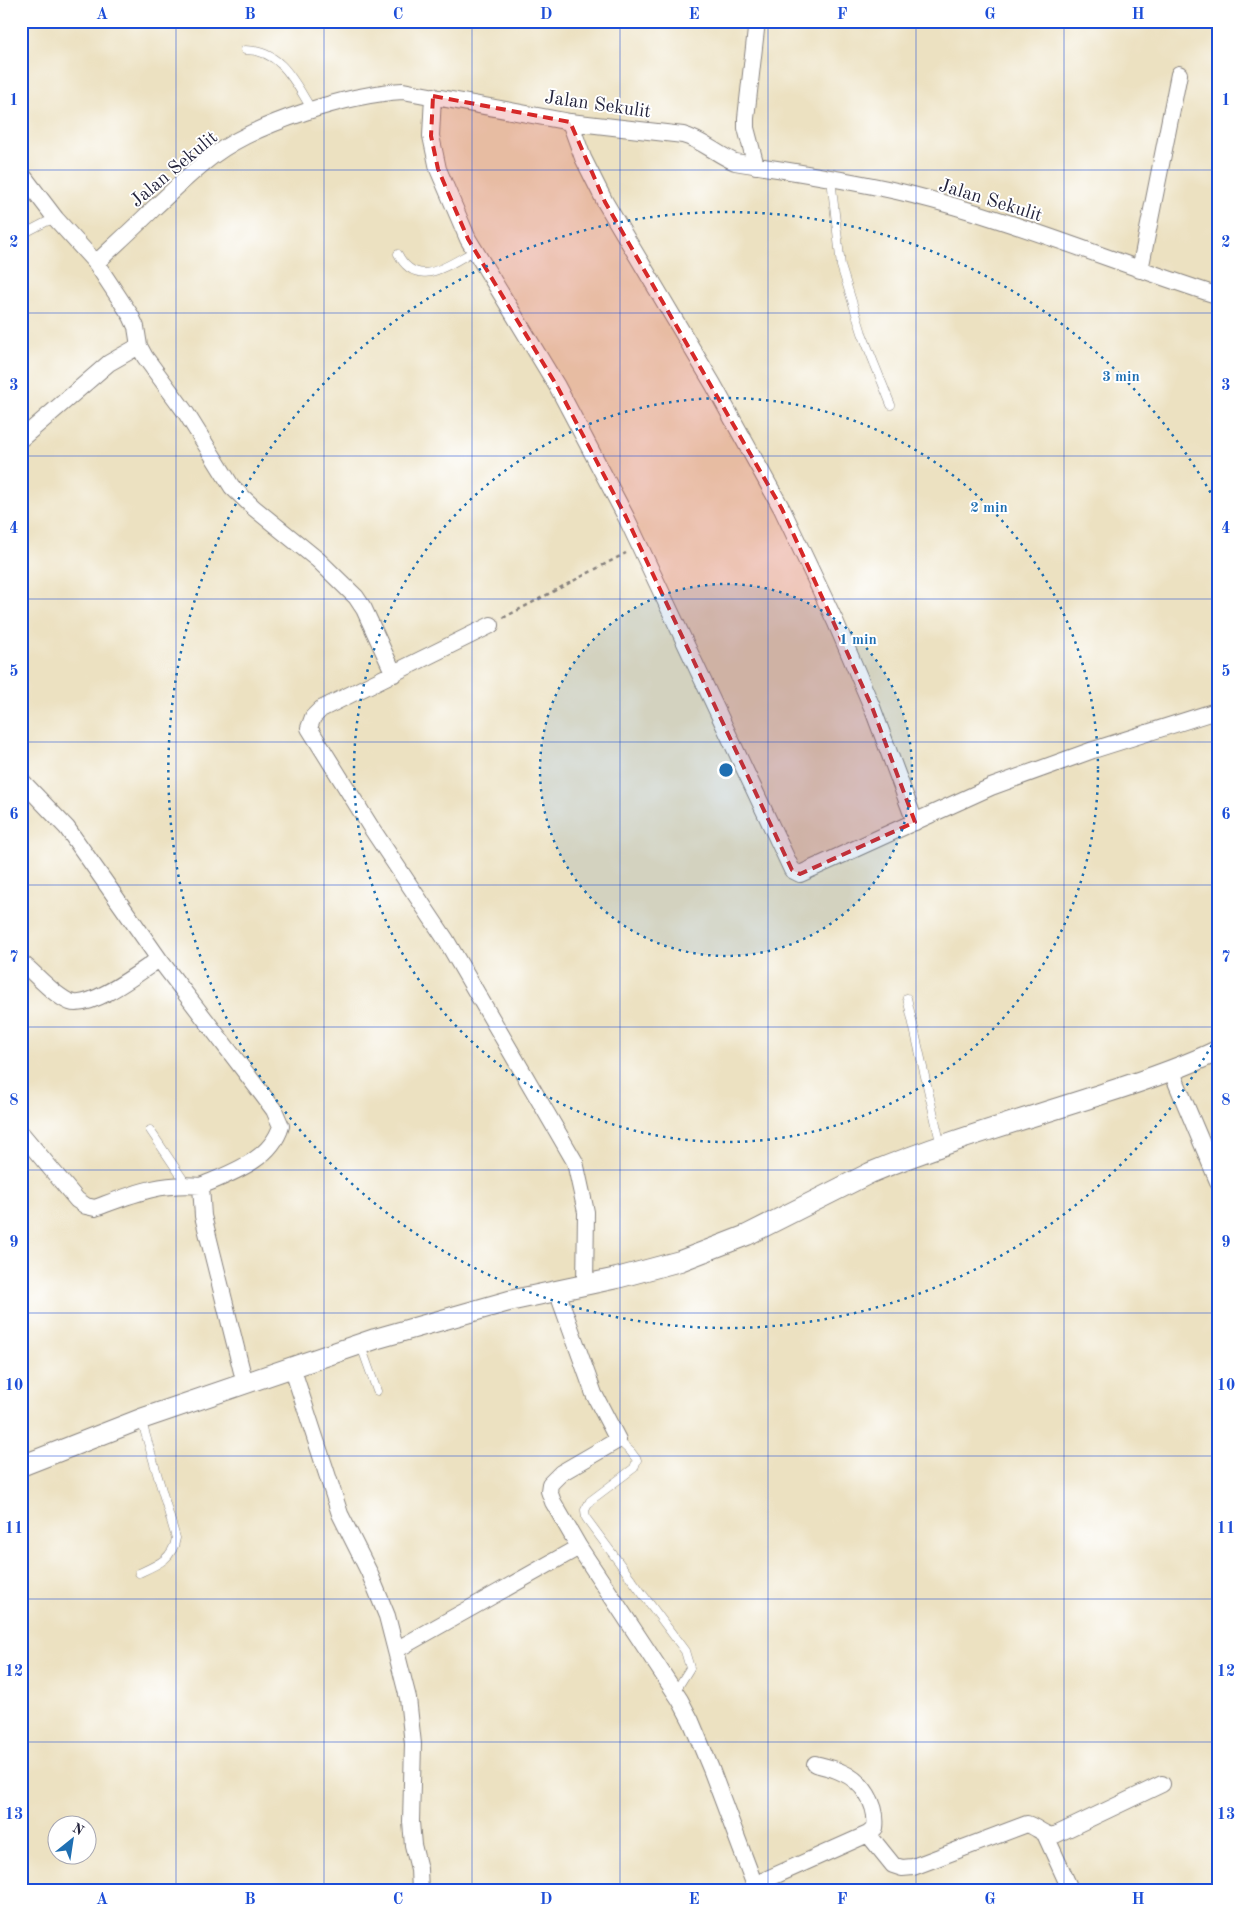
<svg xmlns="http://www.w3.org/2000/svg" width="1240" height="1912" viewBox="0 0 1240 1912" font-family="'Old Standard TT',serif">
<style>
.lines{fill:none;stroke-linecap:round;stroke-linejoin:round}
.service-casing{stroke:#87827e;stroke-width:9}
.minor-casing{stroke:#87827e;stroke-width:18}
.tertiary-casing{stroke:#87827e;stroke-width:22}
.path{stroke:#87827e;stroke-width:2.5;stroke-dasharray:4 4;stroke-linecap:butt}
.service{stroke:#fff;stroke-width:8}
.minor{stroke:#fff;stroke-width:16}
.tertiary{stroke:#fff;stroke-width:20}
.marked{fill:#d62828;fill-opacity:0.2;stroke:#d62828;stroke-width:4;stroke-dasharray:10 6;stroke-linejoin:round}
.grid{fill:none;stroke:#1d4ed8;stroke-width:1;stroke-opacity:0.55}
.ring{fill:none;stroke:#1f6fb2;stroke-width:2.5;stroke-dasharray:2.5 5}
.labels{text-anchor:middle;stroke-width:4;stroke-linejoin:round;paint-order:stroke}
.street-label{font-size:19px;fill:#22223b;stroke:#fff}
.centre{fill:#1f6fb2;stroke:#fff;stroke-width:2.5}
.ring-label{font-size:15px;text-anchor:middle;font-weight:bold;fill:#1f6fb2;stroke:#fff;stroke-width:4;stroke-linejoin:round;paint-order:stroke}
.neatline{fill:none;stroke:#1d4ed8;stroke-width:2}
.grid-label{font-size:16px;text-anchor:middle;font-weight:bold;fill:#1d4ed8}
</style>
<rect width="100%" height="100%" fill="#fff"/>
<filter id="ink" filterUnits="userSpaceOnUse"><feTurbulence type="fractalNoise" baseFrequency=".02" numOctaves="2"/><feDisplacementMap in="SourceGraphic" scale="10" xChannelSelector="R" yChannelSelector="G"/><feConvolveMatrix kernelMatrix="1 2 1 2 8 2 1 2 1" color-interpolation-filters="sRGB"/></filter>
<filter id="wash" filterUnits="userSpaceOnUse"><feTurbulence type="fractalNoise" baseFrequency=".0096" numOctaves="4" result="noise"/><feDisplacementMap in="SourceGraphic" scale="20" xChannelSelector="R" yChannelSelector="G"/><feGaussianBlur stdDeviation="1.12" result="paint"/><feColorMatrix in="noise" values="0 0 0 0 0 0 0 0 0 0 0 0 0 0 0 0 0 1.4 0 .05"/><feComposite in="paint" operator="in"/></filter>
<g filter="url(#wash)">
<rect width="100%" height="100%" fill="#ece1c1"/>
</g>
<g filter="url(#ink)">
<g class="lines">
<defs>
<path id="service" d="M245,50C282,50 295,83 312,110
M831,179L841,266L862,333L891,405
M21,235L46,222L56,219
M398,254C417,291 449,264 474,251
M907,998L941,1146
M150,1130L187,1185
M361,1346L377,1391
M618,1440L631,1452L637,1460L634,1468L590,1501L585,1510L586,1518L685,1651L690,1668L675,1692
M139,1573C157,1565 173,1559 176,1538L141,1419"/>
<path id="minor" d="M433,96L431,136L438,169L468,239L557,386L626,517L792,870L800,874L991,787L1093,750L1219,710
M570,122L583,158L605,202L713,384L782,509L836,623L872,707L915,822
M756,166L746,128V118L757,21
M21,173L56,219L96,263
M1140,270L1179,74
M21,439L109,363L139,346
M491,625L321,709L313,717L309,728L372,829L446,940L575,1162L586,1212L585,1285
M394,674L364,609L356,597L318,560L254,508L232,487L186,413L145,357L139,346L136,327L131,316L96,263C115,245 135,227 154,208C174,190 192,171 214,155C257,123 349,94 403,91L570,122L683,135C702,140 716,154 735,162C793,172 852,180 909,194C1014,220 1116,263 1219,296
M21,780L67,828L159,959L262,1094L274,1110L281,1126C271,1160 231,1173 201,1186L203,1216L245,1384
M21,962C35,973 53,995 70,1002C91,1010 141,971 159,959
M1171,1070L1219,1184
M21,1133L77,1200L86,1206L95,1208C133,1194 160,1182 201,1186
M557,1291L594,1394L618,1440L561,1473L550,1484L549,1491L553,1502L579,1547L680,1700L691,1721L711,1769L757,1891
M292,1367L340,1514L369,1572L387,1616L408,1698L413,1744L411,1822L413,1845L419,1869L420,1891
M396,1650L579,1547
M868,1834L893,1865L902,1868L913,1867L1027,1824C1037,1827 1043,1835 1053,1836L1162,1784
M1045,1834L1071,1891
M754,1885L868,1834L875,1828C878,1805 863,1781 841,1772C833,1768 823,1766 815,1764"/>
<path id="tertiary" d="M21,1466L141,1419L375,1339L509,1301L617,1278L680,1261L747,1235L870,1173C946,1141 1026,1119 1105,1093C1143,1081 1182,1068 1219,1050"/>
</defs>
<use href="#service" class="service-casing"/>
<use href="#minor" class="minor-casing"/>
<use href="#tertiary" class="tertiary-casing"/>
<path class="path" d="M503,618L626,553"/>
<use href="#service" class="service"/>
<use href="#minor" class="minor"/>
<use href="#tertiary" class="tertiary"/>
</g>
</g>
<path class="marked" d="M433,96L570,122L605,202L782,509L872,707L915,822L800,874L792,870L626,517L557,386L468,239L438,169L431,136Z"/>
<path class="grid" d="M176,21V1891M324,21V1891M472,21V1891M620,21V1891M768,21V1891M916,21V1891M1064,21V1891M21,170H1219M21,313H1219M21,456H1219M21,599H1219M21,742H1219M21,885H1219M21,1027H1219M21,1170H1219M21,1313H1219M21,1456H1219M21,1599H1219M21,1742H1219"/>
<circle cx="726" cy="770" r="186" fill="#1f6fb2" fill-opacity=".12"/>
<g class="ring">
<circle cx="726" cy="770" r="186"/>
<circle cx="726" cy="770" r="372"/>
<path d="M1219 1032A558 558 0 1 1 1219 508"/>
</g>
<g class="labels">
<g class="street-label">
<text transform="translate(598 103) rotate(8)" y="7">Jalan Sekulit</text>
<text transform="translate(173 168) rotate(-40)" y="7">Jalan Sekulit</text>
<text transform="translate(991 199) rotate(17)" y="7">Jalan Sekulit</text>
</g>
</g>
<circle cx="726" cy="770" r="8" class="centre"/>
<g class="ring-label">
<text x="1121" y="381">3 min</text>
<text x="989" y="512">2 min</text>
<text x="858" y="644">1 min</text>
</g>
<rect width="1240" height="1912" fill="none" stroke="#fff" stroke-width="55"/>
<g transform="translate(72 1840) rotate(30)"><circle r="24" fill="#ffffff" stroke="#a7a7b1"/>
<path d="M0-4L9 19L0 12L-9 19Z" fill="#1f6fb2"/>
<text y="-8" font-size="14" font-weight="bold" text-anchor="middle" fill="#22223b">N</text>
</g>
<rect x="28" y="28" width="1184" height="1856" class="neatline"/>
<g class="grid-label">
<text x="102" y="19">A</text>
<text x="250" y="19">B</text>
<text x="398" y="19">C</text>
<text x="546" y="19">D</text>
<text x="694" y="19">E</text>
<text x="842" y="19">F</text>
<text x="990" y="19">G</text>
<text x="1138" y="19">H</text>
<text x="14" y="105">1</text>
<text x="1226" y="105">1</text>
<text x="14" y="247">2</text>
<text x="1226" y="247">2</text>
<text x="14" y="390">3</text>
<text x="1226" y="390">3</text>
<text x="14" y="533">4</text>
<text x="1226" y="533">4</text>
<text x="14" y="676">5</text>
<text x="1226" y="676">5</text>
<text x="14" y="819">6</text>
<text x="1226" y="819">6</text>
<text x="14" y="962">7</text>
<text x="1226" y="962">7</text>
<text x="14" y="1105">8</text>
<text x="1226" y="1105">8</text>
<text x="14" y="1247">9</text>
<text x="1226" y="1247">9</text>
<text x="14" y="1390">10</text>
<text x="1226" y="1390">10</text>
<text x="14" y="1533">11</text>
<text x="1226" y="1533">11</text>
<text x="14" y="1676">12</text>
<text x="1226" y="1676">12</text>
<text x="14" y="1819">13</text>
<text x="1226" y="1819">13</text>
<text x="102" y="1904">A</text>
<text x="250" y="1904">B</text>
<text x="398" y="1904">C</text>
<text x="546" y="1904">D</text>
<text x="694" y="1904">E</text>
<text x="842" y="1904">F</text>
<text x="990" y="1904">G</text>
<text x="1138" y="1904">H</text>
</g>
</svg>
